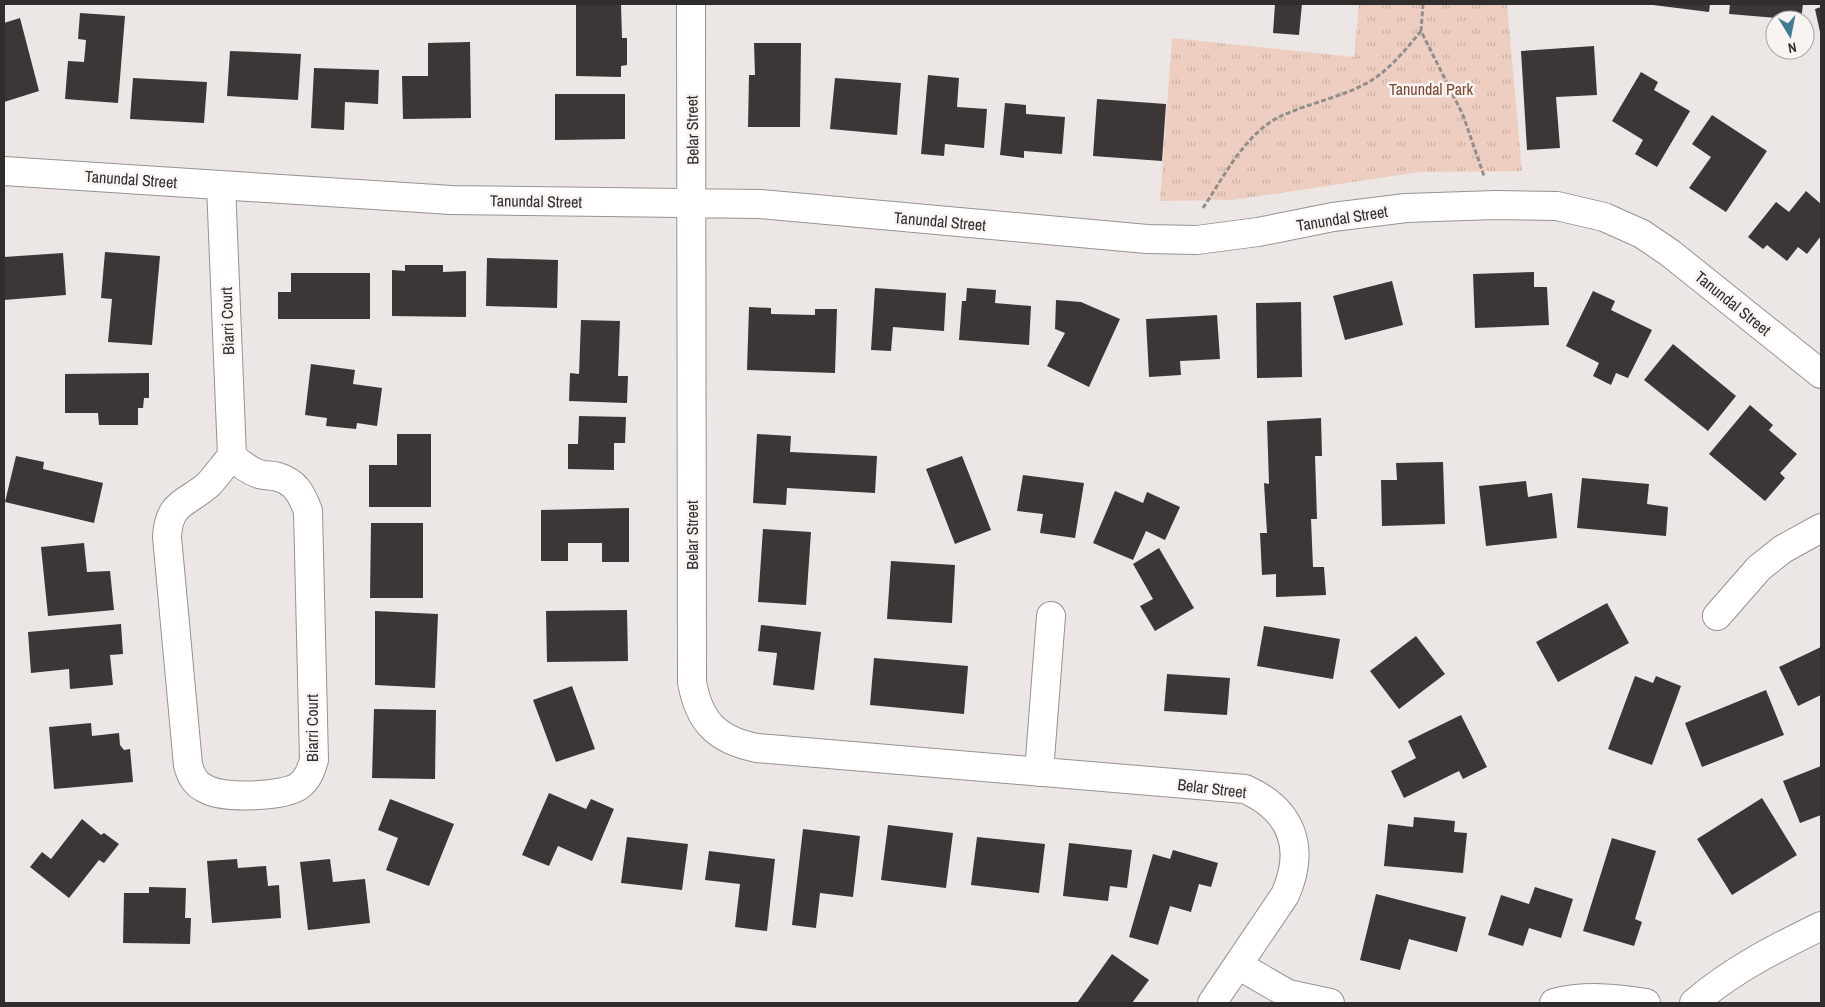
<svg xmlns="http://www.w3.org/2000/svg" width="1825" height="1007" viewBox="0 0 1825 1007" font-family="'Archivo Narrow',sans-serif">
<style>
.grass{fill:url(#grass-tufts)}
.building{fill:#3c3736}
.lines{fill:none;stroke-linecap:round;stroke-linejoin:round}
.minor-casing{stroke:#979290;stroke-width:30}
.path{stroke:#928e8d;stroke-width:3;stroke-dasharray:5 2.5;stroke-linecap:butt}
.minor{stroke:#fff;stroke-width:28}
.labels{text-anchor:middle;stroke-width:5;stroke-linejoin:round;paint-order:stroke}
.park-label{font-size:16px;fill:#7b472f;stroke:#f9f3f1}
.street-label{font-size:16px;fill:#302e2d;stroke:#f9f3f1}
</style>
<defs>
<pattern id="grass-tufts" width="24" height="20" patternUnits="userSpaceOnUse" patternTransform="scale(1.25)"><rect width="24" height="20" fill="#eecec0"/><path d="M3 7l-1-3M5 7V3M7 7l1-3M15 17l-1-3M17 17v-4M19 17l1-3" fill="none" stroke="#ccb1a5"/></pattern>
</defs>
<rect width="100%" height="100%" fill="#ece6e4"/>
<path class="grass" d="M1359,4H1507L1522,171L1419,172L1233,200L1160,201L1172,38L1354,57Z"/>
<path class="building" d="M576,4H621L622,38H627V65L621,66V77L576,76Z
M1275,4H1302L1299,35L1273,33Z
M1645,4H1710L1709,12Z
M1730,4H1803L1801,20L1729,14Z
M1821,7V32H1820L1815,9Z
M80,13L125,16L118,103L65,99L68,61L84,62L86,40L78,39Z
M20,18L39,91L4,102V23Z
M470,42L471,118L403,119L402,76H428V43Z
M754,43H801L800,127H748L749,75H755Z
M1594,46L1597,95L1556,97L1560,148L1527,150L1521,51Z
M230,51L301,54L298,100L227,96Z
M314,68L379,70L378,104L345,102L344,130L311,128Z
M1641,72L1658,82L1654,90L1690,111L1657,167L1635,154L1643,140L1612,121Z
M928,75L959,78L957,107L987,109L984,148L945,144L944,156L921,154Z
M133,78L207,82L204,123L130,119Z
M835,78L901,83L897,135L830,129Z
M555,94H625V139L555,140Z
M1097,99L1166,104L1162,161L1093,156Z
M1005,103L1026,105V114L1065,117L1062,154L1024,151V158L1000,155Z
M1712,115L1767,151L1726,212L1689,188L1711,157L1692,144Z
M1806,191L1821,204V236L1807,254L1798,247L1787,261L1767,245L1763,249L1748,237L1776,202L1789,212Z
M105,252L160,256L152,345L108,342L112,299L101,298Z
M63,253L66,295L4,300V257Z
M487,258L558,260L557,308L486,306Z
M405,265H443V272L466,271V317L392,316V270L405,271Z
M1534,272V287H1547L1549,325L1475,328L1473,274Z
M291,273H370V319H278V292H291Z
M1392,281L1403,325L1345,340L1333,296Z
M875,288L946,293L944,331L893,327L891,351L871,350Z
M967,288L996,290L995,303L1031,306L1029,345L959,340L962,301H966Z
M1593,291L1615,301L1611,310L1652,330L1628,378L1616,373L1611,385L1593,376L1599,363L1566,346Z
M1056,300L1081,302L1120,319L1089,387L1047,366L1065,333L1055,329Z
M1301,302L1302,377L1257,378L1256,303Z
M749,307L771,308V314L815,315V309H837L835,373L747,370Z
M1217,315L1220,359L1180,361L1181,375L1149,377L1146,319Z
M581,320L620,321L618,376H628L627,403L569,401L570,373L579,374Z
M1673,344L1736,396L1708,431L1644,380Z
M311,364L355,370L353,384L382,388L377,426L357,423L356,429L326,426L327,418L305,415Z
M149,373V398H144L143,408H138V425H99L98,413H65V374Z
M1750,405L1773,425L1769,430L1797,454L1780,473L1785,478L1765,501L1709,454Z
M579,416L626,417L625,443H614V470L568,469V444H578Z
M1321,418L1322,456H1315L1317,519H1311L1313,567H1324L1326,595L1276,597V574L1262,575L1260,533H1267L1264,483L1269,484L1267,421Z
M397,434H431V507H369V465H397Z
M757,434L791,436L790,452L877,456L875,493L787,488L786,505L753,503Z
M16,456L44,462L43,469L103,483L94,523L5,502Z
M962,456L991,530L955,544L926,469Z
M1443,462L1445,524L1382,526L1381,480H1397L1396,463Z
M1023,475L1084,483L1075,538L1040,533L1043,514L1017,511Z
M1582,478L1649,484L1647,504L1668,507L1666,536L1577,528Z
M1526,481L1528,497L1552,493L1557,538L1486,546L1479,486Z
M1115,491L1143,503L1147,492L1180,507L1165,540L1146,531L1133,560L1093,543Z
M629,508V562H602V543H568V561H541V510Z
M371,523H423V598H370Z
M763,529L811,532L806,605L758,602Z
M84,543L87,572L110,571L114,610L48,616L41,547Z
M1159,548L1194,608L1155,631L1140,606L1153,599L1133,564Z
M891,561L955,565L952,623L887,619Z
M1607,603L1629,643L1558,682L1536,642Z
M627,610L628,661L547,662L546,611Z
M375,611L438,614L435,688L375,685Z
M121,624L123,654L110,655L113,685L70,689L69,669L31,673L28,632Z
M761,625L821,632L814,690L773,685L777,653L758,651Z
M1264,626L1340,639L1333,679L1257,666Z
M1416,636L1445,674L1399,709L1370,671Z
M1821,647V695L1798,706L1779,667Z
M874,658L968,666L964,714L870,705Z
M1167,674L1230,678L1227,715L1164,711Z
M1635,676L1653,683L1656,676L1681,686L1652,765L1608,749Z
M572,686L595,749L556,762L533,700Z
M1766,690L1784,735L1702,767L1685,723Z
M374,709L436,710L435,779L372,778Z
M1461,715L1487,767L1463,779L1459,771L1404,798L1391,771L1416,758L1408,741Z
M91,723L92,736L119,733L120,745L124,750L130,749L133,782L54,789L49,727Z
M1821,766V815L1800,823L1783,781Z
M549,793L586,809L591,799L614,809L592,861L558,846L549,866L522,855Z
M1762,798L1797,855L1732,895L1697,839Z
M390,799L454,824L429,886L386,870L398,838L378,830Z
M1414,817L1455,821L1454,832L1467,833L1463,873L1384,866L1388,824L1413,827Z
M82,819L101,835L104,833L119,844L104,863L99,860L69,898L30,867L42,852L51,859Z
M888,825L953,833L946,888L881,880Z
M803,829L860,836L853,897L820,893L816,928L792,925Z
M627,837L688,844L682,890L621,883Z
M977,837L1045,844L1039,893L971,885Z
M1612,838L1656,851L1635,919L1642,922L1634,946L1583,931Z
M1069,843L1132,850L1127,888L1110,886L1108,901L1063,896Z
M1173,850L1218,863L1211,887L1199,884L1191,912L1170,906L1158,945L1129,937L1153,854L1170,859Z
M709,851L775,859L767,931L735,927L740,884L705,880Z
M237,859L238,868L266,866L268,886L279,885L281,918L212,923L207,861Z
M330,859L333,882L365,879L370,923L308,930L300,862Z
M149,887L186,888L185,918H191L190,944L123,943L124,893H149Z
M1535,887L1573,899L1561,938L1529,928L1523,946L1488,935L1501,895L1529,904Z
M1376,894L1466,917L1457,952L1409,939L1400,970L1360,960Z
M1112,954L1149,980L1132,1003H1077Z"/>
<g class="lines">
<defs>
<path id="minor" d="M691,4L692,682C699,722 717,740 757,748L1245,789C1292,810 1306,848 1285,895L1212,1003
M4,171L451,200L760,204L1147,239L1197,240L1258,232L1333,217L1406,208L1495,205L1557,206L1604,217L1642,234L1670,253L1821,374
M221,185L232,456C224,465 217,475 209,484C187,504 169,501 167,537L188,765C191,776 195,784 206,789C223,799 283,797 299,786C308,779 311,770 314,760L308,511C302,495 296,482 278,477C272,475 265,476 259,474C248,470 240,464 232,456
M1717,616L1759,568L1783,549L1821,528
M1039,772L1051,616
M1238,965L1288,994L1330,1003
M1554,1003C1584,995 1616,998 1646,1003
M1694,1003C1732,970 1776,948 1821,926"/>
</defs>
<use href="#minor" class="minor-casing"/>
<path class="path" d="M1423,4L1421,31L1463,115L1484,176
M1203,208C1223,178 1244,136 1277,118C1307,103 1345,97 1372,80C1392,67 1406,49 1421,31"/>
<use href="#minor" class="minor"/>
</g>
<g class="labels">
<g class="park-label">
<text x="1431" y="95">Tanundal Park</text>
</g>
<g class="street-label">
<text transform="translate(692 130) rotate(-91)" y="6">Belar Street</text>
<text transform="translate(131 179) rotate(4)" y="6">Tanundal Street</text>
<text transform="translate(536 201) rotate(1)" y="6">Tanundal Street</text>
<text transform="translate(1342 218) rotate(-9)" y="6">Tanundal Street</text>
<text transform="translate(940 221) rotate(5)" y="6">Tanundal Street</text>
<text transform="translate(1733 303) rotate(39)" y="6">Tanundal Street</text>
<text transform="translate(227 321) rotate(-92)" y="6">Biarri Court</text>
<text transform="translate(692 535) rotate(-90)" y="6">Belar Street</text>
<text transform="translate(312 728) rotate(-90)" y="6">Biarri Court</text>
<text transform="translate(1212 788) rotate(7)" y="6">Belar Street</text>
</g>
</g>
<rect width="1825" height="1007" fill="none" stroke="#302e2d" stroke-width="10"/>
<g transform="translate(1790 35) rotate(170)"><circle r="24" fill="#f9f3f1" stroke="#a9a4a3"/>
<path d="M0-4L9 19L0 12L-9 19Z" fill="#3f7d93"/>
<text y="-8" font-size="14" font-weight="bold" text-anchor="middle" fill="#302e2d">N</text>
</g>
</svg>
